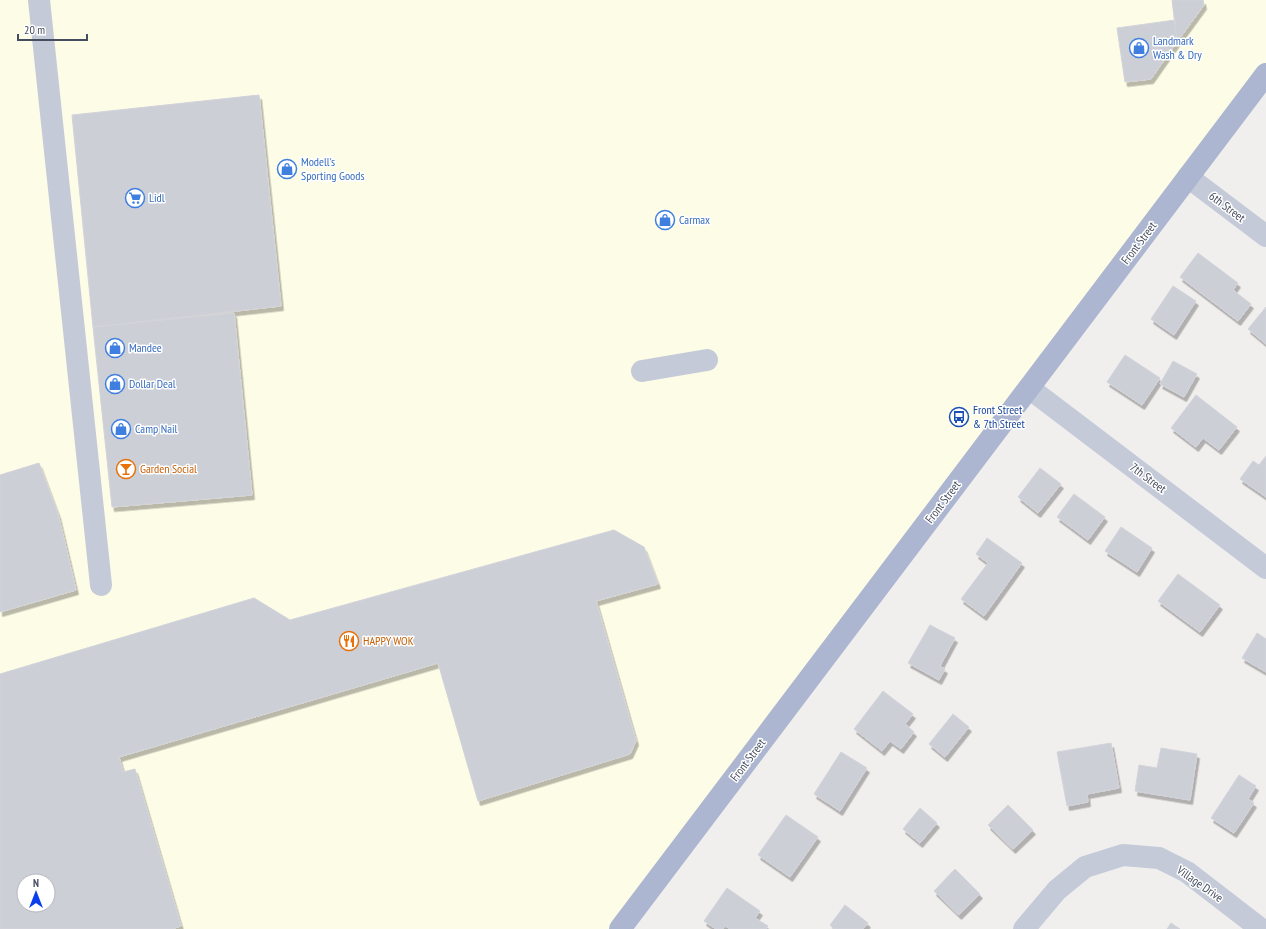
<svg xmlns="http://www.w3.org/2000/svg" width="1266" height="929" viewBox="0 0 1266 929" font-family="'PT Sans Narrow',sans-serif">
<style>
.commercial{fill:#fdfce6;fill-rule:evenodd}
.building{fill:#cdcfd7;stroke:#d2d3db;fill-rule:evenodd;filter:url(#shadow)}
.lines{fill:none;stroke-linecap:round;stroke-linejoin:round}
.minor{stroke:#c4cad8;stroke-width:22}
.major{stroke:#acb6d0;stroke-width:22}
.labels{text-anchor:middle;stroke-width:3;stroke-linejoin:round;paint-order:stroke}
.shop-label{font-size:12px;fill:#366cbe;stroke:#fff;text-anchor:start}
.street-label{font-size:12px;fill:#454d5e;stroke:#fff}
.transit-label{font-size:12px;fill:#164399;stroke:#fff;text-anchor:start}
.food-label{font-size:12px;fill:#c56008;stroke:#fff;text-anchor:start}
</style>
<defs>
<filter id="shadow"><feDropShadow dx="2.5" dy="4.5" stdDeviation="0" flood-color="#0004"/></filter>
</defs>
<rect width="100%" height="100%" fill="#f1efee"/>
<path class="commercial" d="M0,0H1266V74L620,929H0ZM24,881H48V905H24Z"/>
<path class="building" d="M1172,0H1203L1204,5L1177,42Z
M1175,20L1177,42L1151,79L1125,82L1117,28Z
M259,95L281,306L93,327L72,115Z
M1198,253L1238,283L1233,290L1251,304L1238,321L1180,277Z
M1173,286L1196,301L1174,335L1151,319Z
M1266,307V344L1248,329Z
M234,313L252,495L112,507L93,327Z
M1125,355L1160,378L1142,405L1107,382Z
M1173,361L1197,374L1184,397L1160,384Z
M1196,395L1237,427L1219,450L1203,438L1196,447L1171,428Z
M1266,456V497L1240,479L1253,461L1259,465Z
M39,463L58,514L76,590L0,612V475Z
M1040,468L1061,484L1038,513L1018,497Z
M1074,494L1105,517L1088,540L1057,517Z
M1121,527L1152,548L1137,572L1105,551Z
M614,530L644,547L658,584L596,601L636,741L630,754L478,801L438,663L119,757L123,772L135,769L181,926L172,929H0V674L254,598L290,620ZM24,881H48V905H24Z
M987,538L1022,563L984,616L961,599L988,563L976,554Z
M1178,574L1220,605L1200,632L1158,601Z
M930,625L955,638L940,666L945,669L939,680L908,663Z
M1257,633L1266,639V672L1242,658Z
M883,691L913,714L905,724L914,732L901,749L890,741L882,751L854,729Z
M953,714L969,727L945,757L929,744Z
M1111,743L1119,788L1087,794L1088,802L1067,806L1057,752Z
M1161,748L1197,754L1190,800L1135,791L1139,765L1157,768Z
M841,752L867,768L840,811L814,794Z
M1239,775L1256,786L1248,799L1254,803L1234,833L1211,818Z
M1008,805L1033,830L1013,849L988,825Z
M920,808L937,823L920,843L903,829Z
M786,815L818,837L790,877L758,855Z
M955,869L980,894L959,915L934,891Z
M727,888L760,911L755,918L768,926L766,929H730L725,926L723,929H716L704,921Z
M845,905L868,923L863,929H834L830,925Z
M1171,923L1180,929H1167Z"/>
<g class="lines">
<path class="minor" d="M39,0L101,585
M1188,177L1266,236
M642,371L707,360
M1029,388L1266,568
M1024,929L1057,890L1085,867L1123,855L1159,858L1187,872L1261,929"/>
<path class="major" d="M620,929L1266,74"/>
</g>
<defs>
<symbol id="shop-ring" viewBox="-11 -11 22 22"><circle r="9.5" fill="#fff" stroke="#3f7fe0" stroke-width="1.5"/><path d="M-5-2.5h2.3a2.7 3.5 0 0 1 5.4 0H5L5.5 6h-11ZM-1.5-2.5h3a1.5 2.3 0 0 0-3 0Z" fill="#3f7fe0"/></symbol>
<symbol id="supermarket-ring" viewBox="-11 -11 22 22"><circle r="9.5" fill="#fff" stroke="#3f7fe0" stroke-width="1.5"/><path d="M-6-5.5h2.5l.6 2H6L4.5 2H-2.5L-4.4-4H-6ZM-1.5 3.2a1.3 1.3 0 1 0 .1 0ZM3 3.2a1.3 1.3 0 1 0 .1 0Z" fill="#3f7fe0"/></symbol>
<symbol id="bus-ring" viewBox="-11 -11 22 22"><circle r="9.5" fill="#fff" stroke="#1a4fb4" stroke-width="1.5"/><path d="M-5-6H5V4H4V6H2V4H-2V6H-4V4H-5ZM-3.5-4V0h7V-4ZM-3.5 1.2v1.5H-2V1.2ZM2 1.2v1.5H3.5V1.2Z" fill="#1a4fb4"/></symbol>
<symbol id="bar-ring" viewBox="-11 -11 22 22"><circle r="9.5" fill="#fff" stroke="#e8710a" stroke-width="1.5"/><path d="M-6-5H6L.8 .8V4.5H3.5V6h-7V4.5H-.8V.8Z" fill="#e8710a"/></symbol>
<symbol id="restaurant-ring" viewBox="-11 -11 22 22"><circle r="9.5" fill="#fff" stroke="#e8710a" stroke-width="1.5"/><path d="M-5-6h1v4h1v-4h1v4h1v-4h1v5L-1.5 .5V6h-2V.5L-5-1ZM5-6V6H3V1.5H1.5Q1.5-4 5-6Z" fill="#e8710a"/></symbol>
</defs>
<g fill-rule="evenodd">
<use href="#shop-ring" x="1128" y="37" width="22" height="22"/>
<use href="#shop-ring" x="276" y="158" width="22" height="22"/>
<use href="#supermarket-ring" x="124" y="187" width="22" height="22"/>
<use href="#shop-ring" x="654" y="209" width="22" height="22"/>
<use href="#shop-ring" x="104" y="337" width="22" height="22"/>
<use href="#shop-ring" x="104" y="373" width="22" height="22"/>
<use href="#bus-ring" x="948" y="406" width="22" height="22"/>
<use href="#shop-ring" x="110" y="418" width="22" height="22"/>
<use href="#bar-ring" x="115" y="458" width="22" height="22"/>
<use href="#restaurant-ring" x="338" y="630" width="22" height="22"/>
</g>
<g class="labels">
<g class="shop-label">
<text x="1153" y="45">Landmark<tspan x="1153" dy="14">Wash &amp; Dry</tspan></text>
<text x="301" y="166">Modell's<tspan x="301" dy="14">Sporting Goods</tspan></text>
<text x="149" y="202">Lidl</text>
<text x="679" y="224">Carmax</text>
<text x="129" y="352">Mandee</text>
<text x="129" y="388">Dollar Deal</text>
<text x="135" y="433">Camp Nail</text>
</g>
<g class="street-label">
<text transform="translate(1227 207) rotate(37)" y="4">6th Street</text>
<text transform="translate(1139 243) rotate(-53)" y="4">Front Street</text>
<text transform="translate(1148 478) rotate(37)" y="4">7th Street</text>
<text transform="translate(943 502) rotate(-53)" y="4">Front Street</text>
<text transform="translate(748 760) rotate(-53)" y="4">Front Street</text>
<text transform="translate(1200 884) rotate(35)" y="4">Village Drive</text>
</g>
<g class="transit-label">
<text x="973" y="414">Front Street<tspan x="973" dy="14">&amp; 7th Street</tspan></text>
</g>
<g class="food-label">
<text x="140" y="473">Garden Social</text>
<text x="363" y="645">HAPPY WOK</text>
</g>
</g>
<g transform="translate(36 893)"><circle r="19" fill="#ffffff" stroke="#b5b8bf"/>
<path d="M0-3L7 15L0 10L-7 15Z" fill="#093ef1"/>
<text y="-6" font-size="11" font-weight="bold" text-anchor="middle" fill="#454d5e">N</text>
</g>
<path d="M18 34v6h69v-6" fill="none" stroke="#454d5e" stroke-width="2"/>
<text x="24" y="34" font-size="12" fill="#454d5e" stroke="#ffffff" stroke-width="3" paint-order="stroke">20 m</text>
</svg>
